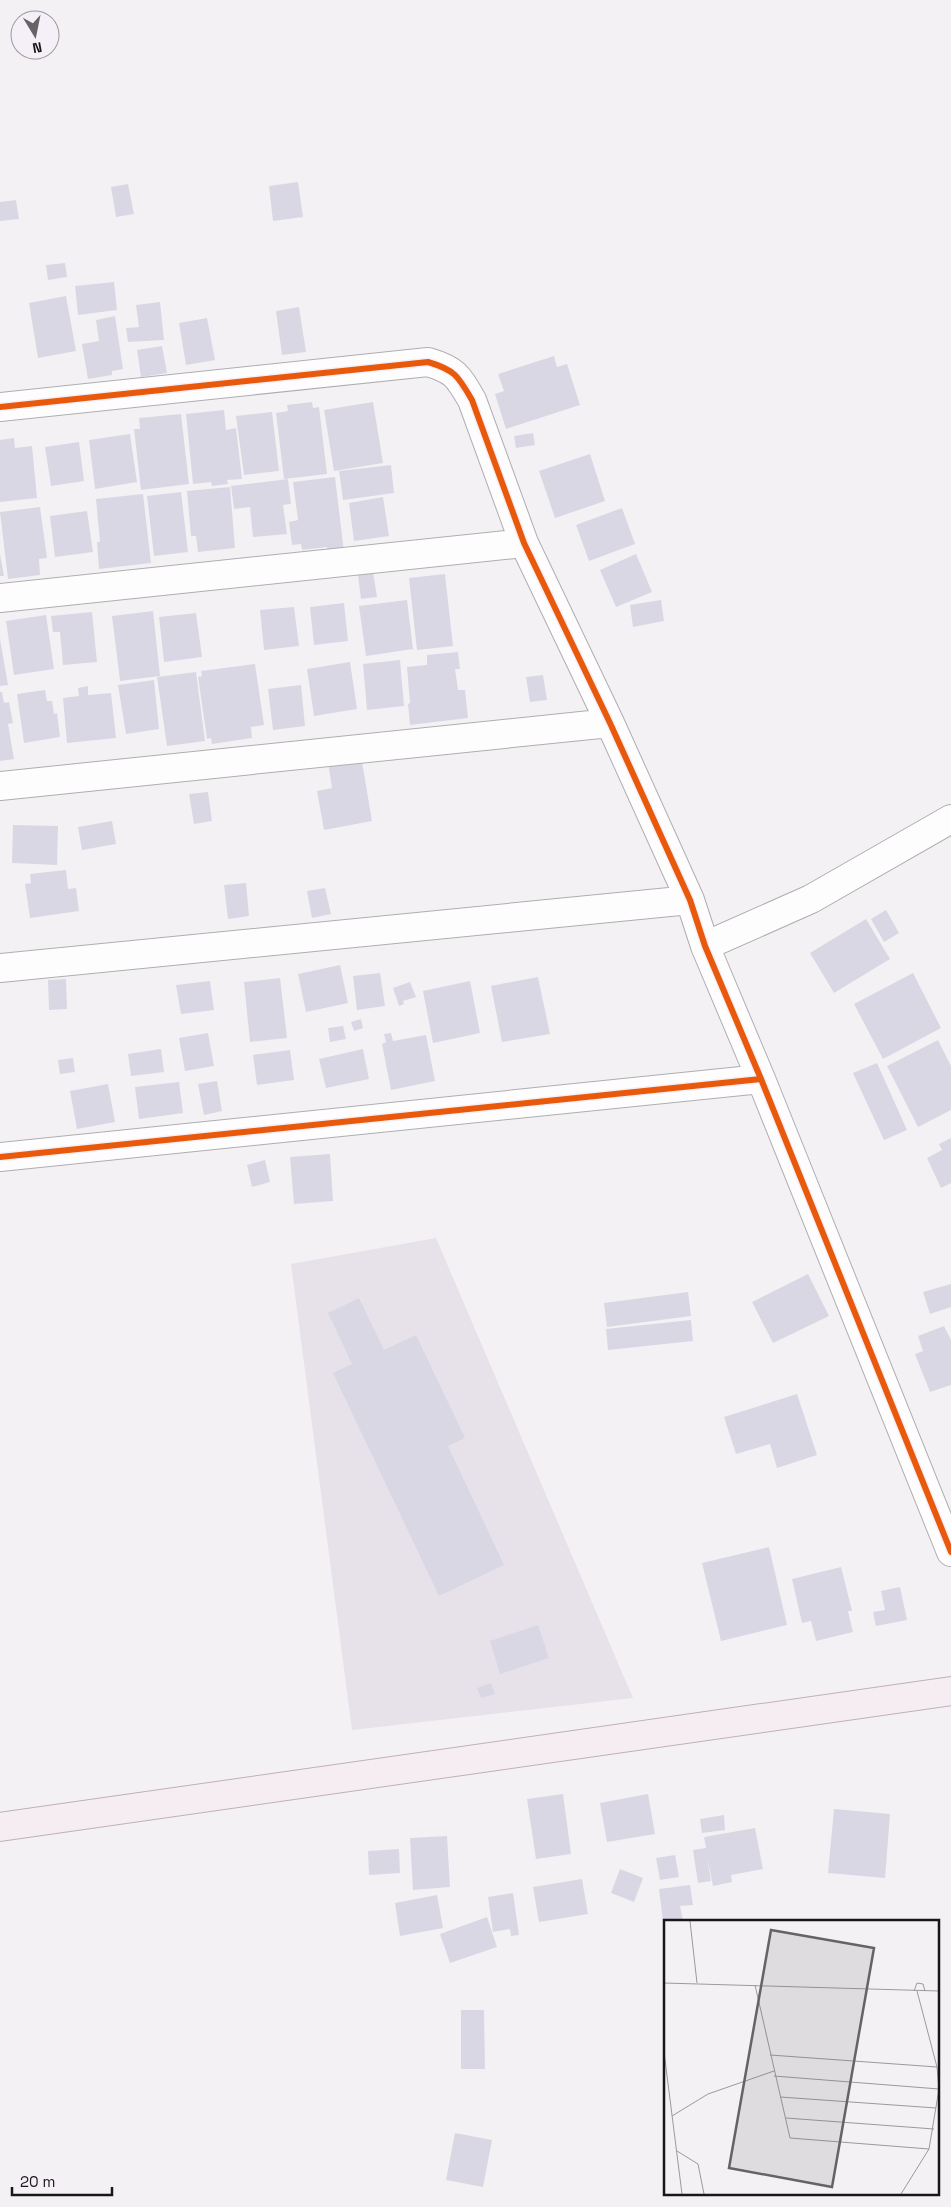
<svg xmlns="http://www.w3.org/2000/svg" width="951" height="2207" viewBox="0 0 951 2207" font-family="'Space Grotesk',sans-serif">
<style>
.built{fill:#e7e1e9}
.building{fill:#dad7e4}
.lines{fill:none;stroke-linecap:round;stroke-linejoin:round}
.minor-casing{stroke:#b0adb0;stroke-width:30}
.major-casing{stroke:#bfb0b9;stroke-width:30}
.minor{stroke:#fdfdfe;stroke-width:28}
.major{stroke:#f5edf2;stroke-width:28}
.cycleway-casing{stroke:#f5eff7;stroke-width:9}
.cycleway{stroke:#e8590c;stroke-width:6}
.inset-road{fill:none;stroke:#9c999d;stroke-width:1}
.view{fill:#656366;fill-opacity:0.15;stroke:#656366;stroke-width:2.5}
.inset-edge{fill:none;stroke:#181619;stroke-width:2.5}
</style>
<rect width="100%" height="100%" fill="#f4f1f5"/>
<path class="built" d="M436,1238L633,1698L352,1730L291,1264Z"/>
<path class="building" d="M298,182L303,217L273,221L269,186Z
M128,184L134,214L116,217L111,187Z
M16,200L19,219L0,221V202Z
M65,263L67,277L48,280L46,265Z
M114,282L117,310L78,315L75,286Z
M66,296L76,351L38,358L29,303Z
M160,302L164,340L128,342L126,328L139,327L136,305Z
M299,307L306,352L282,355L276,311Z
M115,316L123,369L112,371V375L88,379L82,344L99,341L96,320Z
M207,318L215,360L186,365L179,323Z
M162,346L167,373L141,377L137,350Z
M554,356L557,367L567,364L580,405L506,429L495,394L504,391L498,374Z
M312,402L313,408L319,407L327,474L284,479L276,413L288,411L287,405Z
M373,402L383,463L334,471L324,410Z
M224,410L226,430L236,428L242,479L227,480L228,484L212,486L211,482L193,484L186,414Z
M272,412L279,471L244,475L236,416Z
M181,414L189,484L141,490L134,429H140L139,418Z
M533,433L535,445L516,448L514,436Z
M130,434L137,482L95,489L89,440Z
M14,438L15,448L32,446L37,498L0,502V440Z
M79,442L84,481L51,486L45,447Z
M590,454L605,501L555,518L539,471Z
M391,465L394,493L343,500L339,471Z
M335,477L344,552L328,553L327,547L302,550L301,544L292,545L289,522L298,520L293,482Z
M288,479L291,504L283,505L287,534L253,537L250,507L234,509L231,486Z
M230,487L235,548L198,552L196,536H191L187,491Z
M181,492L188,552L154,556L147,496Z
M143,494L151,563L99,569L97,542H100L96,499Z
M383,497L389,536L354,541L349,503Z
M40,507L47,558L39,559L40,575L8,579L0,512Z
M622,508L635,544L589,561L576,525Z
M87,511L93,552L55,557L50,516Z
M0,554L4,576H0Z
M636,554L652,592L616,607L600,570Z
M373,572L377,597L361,599L358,575Z
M445,574L453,646L417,650L409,578Z
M407,600L413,649L366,656L359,606Z
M661,600L664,621L633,627L630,605Z
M344,603L348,641L314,645L310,607Z
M294,607L299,646L264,650L260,610Z
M153,611L160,676L120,681L112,616Z
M92,612L97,662L63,665L60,632H53L51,616Z
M196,613L202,657L164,662L159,617Z
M46,615L54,669L14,675L6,621Z
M0,639L8,685L0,686Z
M458,652L460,669H455L458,690H465L468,718L410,725L408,704L410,703L407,667L427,665V655Z
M400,660L404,706L367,710L363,664Z
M350,662L357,709L314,716L307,669Z
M255,664L264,725L251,727L252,738L212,744L211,738L207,739L198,677L202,676L201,671Z
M196,672L205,741L167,746L157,677Z
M543,675L547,700L530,702L526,677Z
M154,680L159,729L126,734L118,685Z
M301,685L305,726L273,730L268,689Z
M88,686V695L111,693L116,738L67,743L63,698L79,696L78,688Z
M45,690L47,701H52L54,714L57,713L60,737L24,743L17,694Z
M0,692H2L4,703L9,702L13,723L8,724L14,759L0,761Z
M361,756L372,821L324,830L317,791L332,788L328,762Z
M208,792L212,821L194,824L189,794Z
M112,821L116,844L82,850L78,827Z
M13,825L58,826L57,865L12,863Z
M66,870L68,889L76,888L79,911L30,918L25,884L31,883L30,874Z
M246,883L249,916L228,919L224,885Z
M325,888L331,914L312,918L307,891Z
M886,910L899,933L884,942L871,919Z
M866,919L890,959L834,993L810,953Z
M340,965L348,1003L306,1012L298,974Z
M380,973L385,1006L357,1010L353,976Z
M913,973L941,1028L883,1059L854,1004Z
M538,977L550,1034L502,1042L491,986Z
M280,978L287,1038L250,1042L244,982Z
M66,979L67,1009L49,1010L48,980Z
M210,981L214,1010L181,1014L176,985Z
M470,981L480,1033L433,1043L423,991Z
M410,982L416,997L403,1001L404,1004L399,1006L393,988Z
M361,1019L363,1028L354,1031L351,1022Z
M343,1026L346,1039L330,1042L328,1028Z
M208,1033L214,1066L185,1071L179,1038Z
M391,1033L393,1041L426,1035L435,1081L391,1090L382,1044L386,1042L384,1034Z
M938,1040L951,1066V1110L918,1127L887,1066Z
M161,1049L164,1072L131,1076L128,1054Z
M363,1049L369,1079L326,1088L319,1059Z
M290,1050L294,1080L257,1085L253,1055Z
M73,1058L75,1072L60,1074L58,1060Z
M877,1063L907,1130L884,1140L853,1073Z
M217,1081L222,1111L204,1115L198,1084Z
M179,1082L183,1113L139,1119L135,1087Z
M108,1084L115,1122L77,1129L70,1091Z
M951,1138V1183L941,1188L927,1158L942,1150L939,1144Z
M330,1154L333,1201L294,1204L290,1157Z
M265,1160L270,1182L252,1187L247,1165Z
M808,1274L829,1316L773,1343L752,1302Z
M951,1284V1307L930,1314L923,1292Z
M688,1292L691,1316L607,1327L604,1303Z
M359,1298L384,1350L416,1335L465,1438L448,1446L504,1565L439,1596L333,1373L352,1364L328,1313Z
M691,1320L693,1341L608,1350L606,1329Z
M944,1326L951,1340V1385L930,1392L915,1354L923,1351L918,1336Z
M797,1394L817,1455L777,1468L770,1444L736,1454L724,1417Z
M769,1547L787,1625L721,1641L702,1563Z
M841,1567L852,1611H848L853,1632L816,1641L811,1621L802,1623L792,1579Z
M900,1587L907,1620L876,1626L873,1612L885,1610L881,1591Z
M538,1625L549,1658L500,1674L490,1641Z
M491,1683L495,1694L481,1698L477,1688Z
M563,1794L571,1854L536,1859L527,1799Z
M648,1794L655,1834L607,1842L600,1803Z
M834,1809L890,1814L885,1878L828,1873Z
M724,1815L725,1830L702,1833L700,1819Z
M755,1828L763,1869L731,1875L732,1882L713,1886L707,1856L711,1881L698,1883L693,1850L706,1848L704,1837Z
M447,1836L450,1887L413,1890L410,1838Z
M399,1849L400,1873L369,1875L368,1851Z
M675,1855L679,1877L660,1880L656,1858Z
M620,1869L643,1878L634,1902L611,1893Z
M582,1879L588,1914L539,1922L533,1887Z
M690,1885L693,1905L680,1906L683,1921H663L659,1889Z
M513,1893L519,1935L511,1936L510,1929L493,1932L488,1897Z
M437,1895L443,1928L400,1936L395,1903Z
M487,1917L497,1947L450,1963L440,1934Z
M461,2010H484L485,2069H461Z
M455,2133L492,2140L483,2187L446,2180Z"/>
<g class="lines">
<defs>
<path id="minor" d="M0,407L428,362C455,370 458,376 472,400L524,543L610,723L690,900L705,946L761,1079L951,1552
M0,598L524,543
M0,786L610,723
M705,946L811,899L951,819
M0,968L690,900
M0,1157L761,1079"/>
<path id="major" d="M0,1827L951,1691"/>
</defs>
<use href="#minor" class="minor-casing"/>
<use href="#major" class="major-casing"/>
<use href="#minor" class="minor"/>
<use href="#major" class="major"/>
<defs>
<path id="cycleway" d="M0,407L428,362C455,370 458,376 472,400L524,543L610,723L690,900L705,946L761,1079L951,1552
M0,1157L761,1079"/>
</defs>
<use href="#cycleway" class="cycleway-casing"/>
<use href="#cycleway" class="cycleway"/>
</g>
<g transform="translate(664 1920)">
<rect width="275" height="275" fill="#f4f1f5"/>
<path class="inset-road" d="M26,1L33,63M0,63L275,71M91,65L126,218L265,229M250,71L253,63L259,64L261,71M0,132L18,274M106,135L273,147M110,156L275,169M116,177L272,188M8,196L44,174L110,151M122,198L270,209M13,231L34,244L40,274M237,274L265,229L275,169L273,147L253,71"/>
<path class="view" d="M107,10L210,28L168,267L65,248Z"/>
<rect width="275" height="275" class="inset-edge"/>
</g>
<g transform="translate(35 35) rotate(170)"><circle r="24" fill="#f5eff7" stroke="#9d989e"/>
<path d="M0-4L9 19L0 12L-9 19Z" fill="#656366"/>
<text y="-8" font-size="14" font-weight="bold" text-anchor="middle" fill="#181619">N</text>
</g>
<path d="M12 2187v8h100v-8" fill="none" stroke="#181619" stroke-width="2.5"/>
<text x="20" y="2187" font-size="15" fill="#181619" stroke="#f5eff7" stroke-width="4" paint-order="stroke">20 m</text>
</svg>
